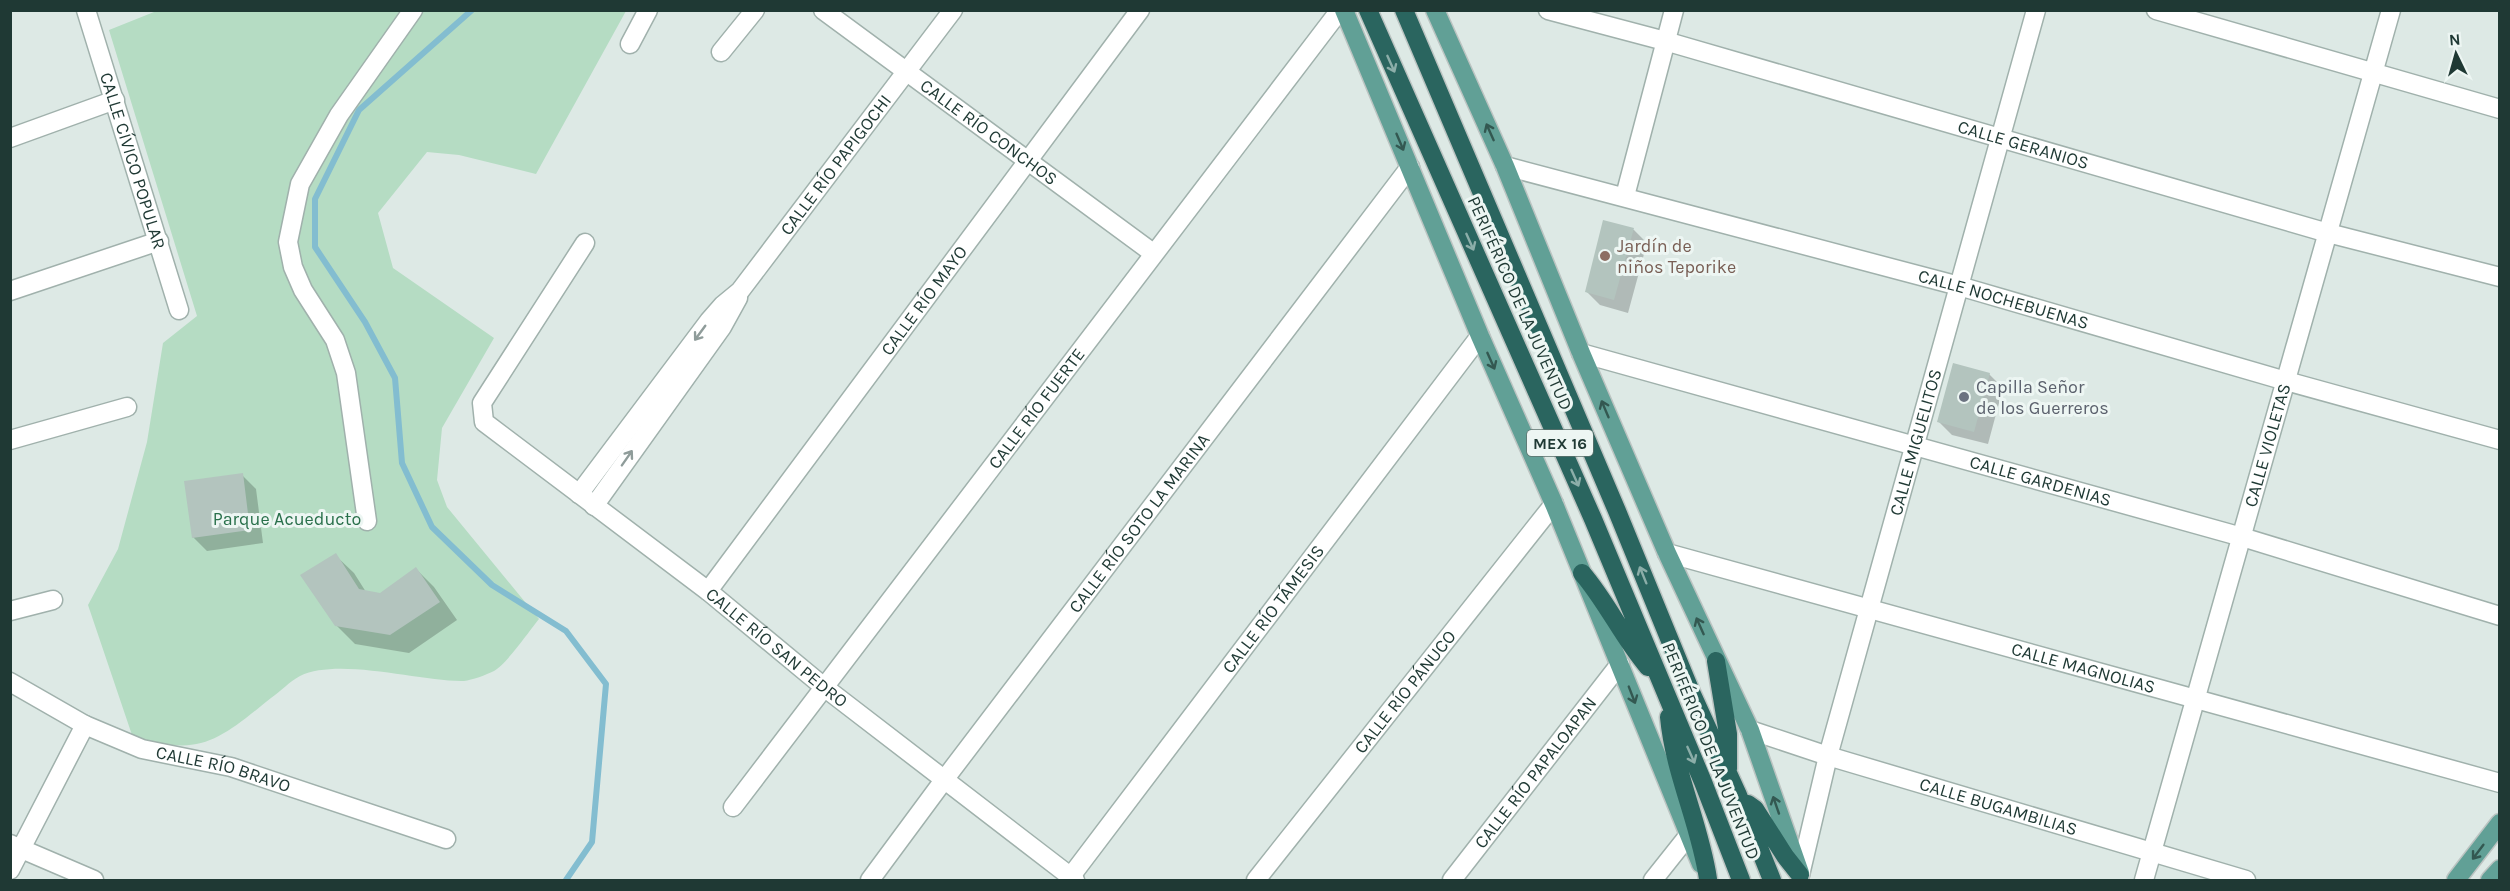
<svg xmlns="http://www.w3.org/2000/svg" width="2510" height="891" viewBox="0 0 2510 891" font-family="Karla,sans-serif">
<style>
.green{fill:#b5dcc3}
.shadow{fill:#0003}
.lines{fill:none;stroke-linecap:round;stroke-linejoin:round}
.stream{stroke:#83bdd0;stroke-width:6}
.building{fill:#b3c4be}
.minor-casing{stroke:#a0b1ac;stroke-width:21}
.major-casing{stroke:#bcc4c2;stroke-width:21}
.highway-casing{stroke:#bcc4c2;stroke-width:21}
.minor{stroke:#fff;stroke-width:18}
.major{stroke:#61a096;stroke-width:18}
.highway{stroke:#2a655f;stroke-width:18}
.oneway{stroke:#8caea9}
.oneway2{stroke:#335851}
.oneway3{stroke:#8f9c9a}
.education-dot{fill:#8d6e63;stroke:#edf6f3;stroke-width:2}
.worship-dot{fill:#6b7280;stroke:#edf6f3;stroke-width:2}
.labels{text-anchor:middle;stroke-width:6;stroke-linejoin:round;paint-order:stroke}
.shield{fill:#edf6f3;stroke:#5d726d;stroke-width:1.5}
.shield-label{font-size:16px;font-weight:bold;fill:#1f3934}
.street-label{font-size:18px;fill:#1f3934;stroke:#edf6f3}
.education-label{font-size:18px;fill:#785e54;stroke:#edf6f3;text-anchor:start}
.worship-label{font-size:18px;fill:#5b616d;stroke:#edf6f3;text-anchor:start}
.park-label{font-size:18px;fill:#29704b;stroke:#edf6f3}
</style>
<rect width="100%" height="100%" fill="#dde9e5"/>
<path class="green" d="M159,10L626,11L536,174L459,155L427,152L378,213L393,268L494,338L442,428L437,480L447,507L539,619C530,630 505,666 494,671C486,675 472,680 464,681C420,682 340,657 300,676C290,681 280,692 271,698C219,740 199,759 132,735L88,605L118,549L147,442L163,343L197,316L109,30Z"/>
<path class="shadow" d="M1604,222L1634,230L1647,243L1628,313L1600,305L1586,291Z
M1989,374L2003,388L1988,444L1952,435L1938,421Z
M242,475L256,489L263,543L207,551L193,537Z
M335,555L354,573L366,592L381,595L416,569L434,587L457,620L409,653L355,644L336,625Z"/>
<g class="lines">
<path class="stream" d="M472,10L359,110L315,199V247L365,322L395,378L402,463L432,527L492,585L566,631L606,684L592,842L566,880"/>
</g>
<path class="building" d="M1603,220L1634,228L1614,300L1585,292Z
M1953,363L1990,373L1974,432L1937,422Z
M243,473L250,530L192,538L184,481Z
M336,553L359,589L380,593L416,567L440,602L390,635L335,626L300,575Z"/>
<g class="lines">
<defs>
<g id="minor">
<path id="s1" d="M86,10L179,310"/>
<path id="s2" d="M823,10L1153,253"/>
<path id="s3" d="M1548,10L1665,41L2328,233L2500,277"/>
<path d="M2156,10L2500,109"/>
<path d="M630,44L648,10"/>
<path d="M721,52L755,10"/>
<path d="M10,138L115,100"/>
<path id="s4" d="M1505,166L1959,286L2286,381L2500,440"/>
<path d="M1625,196L1674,10"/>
<path id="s5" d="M585,243L482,403L484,422L708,591L824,687L1075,880"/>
<path d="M10,291L159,241"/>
<path id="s6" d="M1581,353L2242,537L2500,616"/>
<path d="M10,440L127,407"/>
<path id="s7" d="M579,494L709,321L723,305L740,291L953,10"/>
<path d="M594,506L722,327L738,298"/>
<path d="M367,521L346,373L335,340L303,290L293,267L288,242L300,184L339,115L413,10"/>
<path id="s8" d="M1667,553L2500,783"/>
<path id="s9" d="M708,591L1140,10"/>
<path d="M10,611L53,600"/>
<path id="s10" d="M10,682L85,725L142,749L231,767L446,839"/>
<path id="s11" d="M1750,730L1828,756L2246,880"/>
<path id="s12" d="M733,807L1340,10"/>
<path d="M10,844L94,880"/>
<path d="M10,870L85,725"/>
<path id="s13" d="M1800,875L1828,756L2036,10"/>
<path id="s14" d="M870,880L944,780L1410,167"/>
<path id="s15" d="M1068,880L1480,336"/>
<path id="s16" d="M1256,880L1554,504"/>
<path id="s17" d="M1452,880L1620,664"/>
<path d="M1653,880L1688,836"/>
<path id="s18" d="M2144,880L2391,10"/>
</g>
<path id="major" d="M1344,10L1480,336L1554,504L1701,864
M1435,10L1505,166L1581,353L1667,553L1750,730L1800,873
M2456,880L2500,823
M2490,880L2500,869"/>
<path id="highway" d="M1368,10L1593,519L1703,782L1741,880
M1404,10L1617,511L1691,692L1738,795L1772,880
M1582,573C1607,602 1623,638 1648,667
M1716,661L1728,734V769
M1669,717C1674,773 1700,824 1708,879
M1748,804L1755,809L1785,856L1800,875"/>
</defs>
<use href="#minor" class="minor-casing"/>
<use href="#major" class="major-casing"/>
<use href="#highway" class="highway-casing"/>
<use href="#minor" class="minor"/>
<use href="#major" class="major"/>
<use href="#highway" class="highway"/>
</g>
<defs><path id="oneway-shaft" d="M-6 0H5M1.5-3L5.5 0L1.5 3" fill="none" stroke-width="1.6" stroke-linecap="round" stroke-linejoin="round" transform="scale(1.5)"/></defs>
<g class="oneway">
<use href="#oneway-shaft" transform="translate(1391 64) rotate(66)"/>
<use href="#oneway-shaft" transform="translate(1470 242) rotate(66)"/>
<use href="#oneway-shaft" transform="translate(1575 478) rotate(66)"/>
<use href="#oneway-shaft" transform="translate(1643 575) rotate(-112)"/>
<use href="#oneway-shaft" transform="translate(1691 755) rotate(66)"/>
</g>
<g class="oneway2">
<use href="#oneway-shaft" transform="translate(1490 132) rotate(-114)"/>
<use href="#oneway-shaft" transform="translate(1400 142) rotate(67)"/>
<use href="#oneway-shaft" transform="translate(1491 361) rotate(66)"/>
<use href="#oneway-shaft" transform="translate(1605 409) rotate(-113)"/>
<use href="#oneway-shaft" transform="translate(1700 626) rotate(-114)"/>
<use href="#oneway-shaft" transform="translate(1632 695) rotate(69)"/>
<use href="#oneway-shaft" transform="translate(1776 805) rotate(-109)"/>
<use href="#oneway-shaft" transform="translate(2478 852) rotate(127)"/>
</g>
<g class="oneway3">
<use href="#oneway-shaft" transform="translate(700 333) rotate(126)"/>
<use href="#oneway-shaft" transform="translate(627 458) rotate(-55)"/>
</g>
<circle class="education-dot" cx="1605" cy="256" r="6"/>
<circle class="worship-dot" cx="1964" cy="397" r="6"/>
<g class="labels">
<rect class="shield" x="1527" y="430" width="66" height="26" rx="4.5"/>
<g class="shield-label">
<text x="1560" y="449">MEX 16</text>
</g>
<g class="street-label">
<text dy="6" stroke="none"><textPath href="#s2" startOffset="206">CALLE RÍO CONCHOS</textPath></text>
<text dy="6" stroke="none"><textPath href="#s3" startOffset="494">CALLE GERANIOS</textPath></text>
<text dy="6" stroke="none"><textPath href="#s1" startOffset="158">CALLE CÍVICO POPULAR</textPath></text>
<text dy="6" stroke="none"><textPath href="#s7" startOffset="418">CALLE RÍO PAPIGOCHI</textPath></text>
<text dy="6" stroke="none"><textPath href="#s4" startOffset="516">CALLE NOCHEBUENAS</textPath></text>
<text dy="6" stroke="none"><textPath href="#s9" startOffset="362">CALLE RÍO MAYO</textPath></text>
<text transform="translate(1520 303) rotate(66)" y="6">PERIFÉRICO DE LA JUVENTUD</text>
<text dy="6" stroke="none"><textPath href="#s12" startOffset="501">CALLE RÍO FUERTE</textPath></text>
<text dy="6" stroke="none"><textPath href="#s13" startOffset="448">CALLE MIGUELITOS</textPath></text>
<text dy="6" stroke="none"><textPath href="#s18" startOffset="452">CALLE VIOLETAS</textPath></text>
<text dy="6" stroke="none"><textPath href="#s6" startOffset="477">CALLE GARDENIAS</textPath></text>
<text dy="6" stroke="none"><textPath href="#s14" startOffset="447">CALLE RÍO SOTO LA MARINA</textPath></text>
<text dy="6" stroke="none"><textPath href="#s15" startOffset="340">CALLE RÍO TÁMESIS</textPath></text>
<text dy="6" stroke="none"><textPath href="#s5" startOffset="579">CALLE RÍO SAN PEDRO</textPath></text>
<text dy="6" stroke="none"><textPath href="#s8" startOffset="432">CALLE MAGNOLIAS</textPath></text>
<text dy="6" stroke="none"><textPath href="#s16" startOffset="240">CALLE RÍO PÁNUCO</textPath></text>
<text transform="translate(1711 751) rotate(68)" y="6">PERIFÉRICO DE LA JUVENTUD</text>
<text dy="6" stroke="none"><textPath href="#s10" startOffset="232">CALLE RÍO BRAVO</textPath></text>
<text dy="6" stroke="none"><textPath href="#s17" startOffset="136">CALLE RÍO PAPALOAPAN</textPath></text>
<text dy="6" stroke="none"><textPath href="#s11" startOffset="260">CALLE BUGAMBILIAS</textPath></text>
</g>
<g class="education-label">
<text x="1617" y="252">Jardín de<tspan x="1617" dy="21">niños Teporike</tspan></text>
</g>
<g class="worship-label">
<text x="1976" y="393">Capilla Señor<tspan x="1976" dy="21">de los Guerreros</tspan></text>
</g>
<g class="park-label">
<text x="287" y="525">Parque Acueducto</text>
</g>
</g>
<rect width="2510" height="891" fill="none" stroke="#1f3934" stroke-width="24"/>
<g transform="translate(2456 54) rotate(355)" stroke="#edf6f3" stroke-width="4.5" paint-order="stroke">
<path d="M0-4.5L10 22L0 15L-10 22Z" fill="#1f3934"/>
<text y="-9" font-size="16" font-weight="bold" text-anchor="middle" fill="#1f3934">N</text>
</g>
</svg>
